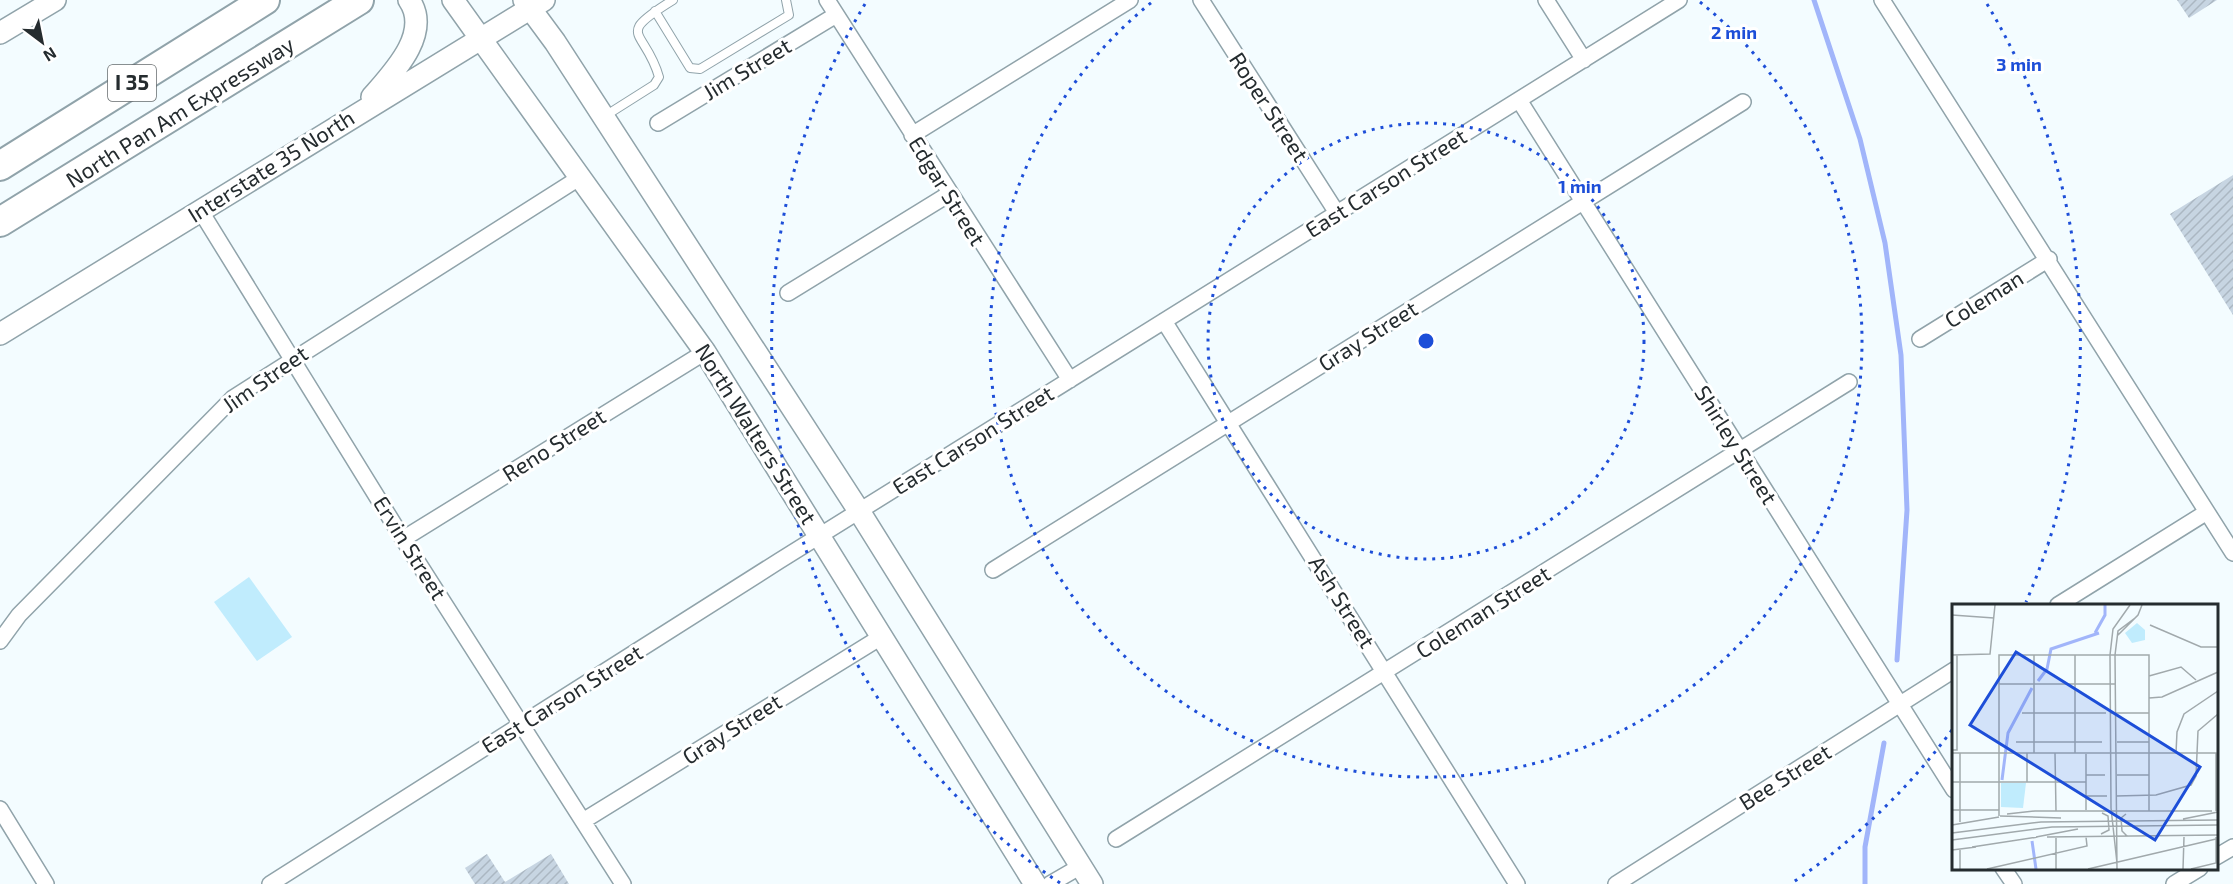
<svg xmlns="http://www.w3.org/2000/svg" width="2233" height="884" viewBox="0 0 2233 884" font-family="'Exo 2',sans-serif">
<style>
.garden{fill:#c0ecfd}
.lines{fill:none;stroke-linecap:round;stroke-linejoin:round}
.stream{stroke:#a1b5fa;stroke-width:5}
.building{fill:url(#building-hatch)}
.service-casing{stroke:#90a3aa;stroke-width:10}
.minor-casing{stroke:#90a3aa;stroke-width:18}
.secondary-casing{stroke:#90a3aa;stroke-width:24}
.motorway-casing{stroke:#90a3aa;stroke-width:32}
.service{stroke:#fff;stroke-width:8}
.minor{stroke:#fff;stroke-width:15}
.secondary{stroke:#fff;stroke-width:21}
.motorway{stroke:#fff;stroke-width:28}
.ring{fill:none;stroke:#1d4ed8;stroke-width:3;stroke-dasharray:3 6}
.labels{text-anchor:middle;stroke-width:6;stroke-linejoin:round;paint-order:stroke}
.shield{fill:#fff;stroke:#666b6d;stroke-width:1.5}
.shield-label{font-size:21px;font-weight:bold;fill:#252c2f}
.street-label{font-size:22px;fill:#252c2f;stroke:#fff}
.inset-river{fill:none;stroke:#a1b5fa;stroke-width:3}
.inset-road{fill:none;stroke:#a1a9ac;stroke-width:1.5}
.view{fill:#1d4ed8;fill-opacity:0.15;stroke:#1d4ed8;stroke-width:3}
.inset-edge{fill:none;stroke:#252c2f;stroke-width:3}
.centre{fill:#1d4ed8;stroke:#fff;stroke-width:3}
.ring-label{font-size:18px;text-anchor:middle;font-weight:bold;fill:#1d4ed8;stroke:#fff;stroke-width:6;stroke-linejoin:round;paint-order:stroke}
</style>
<defs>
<pattern id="building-hatch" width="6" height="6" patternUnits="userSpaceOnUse" patternTransform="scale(1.5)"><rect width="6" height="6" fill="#c7d5e2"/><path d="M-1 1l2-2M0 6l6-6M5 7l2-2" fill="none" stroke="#abb7c2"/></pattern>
</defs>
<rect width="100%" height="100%" fill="#f3fcff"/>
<path class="garden" d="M249,577L292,637L257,661L214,602Z"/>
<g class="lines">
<path class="stream" d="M1814,0L1860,139L1885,243L1901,355L1907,510L1897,660
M1865,884V847L1884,743"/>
</g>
<path class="building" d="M2177,0H2217L2189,18Z
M2233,175V315L2170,214Z
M487,854L505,882L551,854L569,884H475L465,868Z"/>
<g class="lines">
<defs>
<path id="service" d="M655,11L690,68L700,69L789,15L786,0
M605,116L654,85L659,77C645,28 613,37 673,0"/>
<path id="minor" d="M827,0L1070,380
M1201,0L1337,213
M1546,0L1584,60
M1882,0L2233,553
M1519,100L1954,790
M658,123L836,15
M912,135L1130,0
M200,210L403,539L623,884
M788,293L949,194
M1164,321L1517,884
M1920,339L2049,259
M403,539L705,352
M993,570L1743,102
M2058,605L2207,512
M0,641L19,615L233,398L579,178
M0,809L46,884
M583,821L881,637
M1116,839L1849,382
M2216,857L2233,847
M2003,868L2014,884
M270,884L779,561L1679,0
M1050,884L1081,866
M1616,884L1954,670
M2174,884L2200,868"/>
<path id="secondary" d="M453,0L705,352L1035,884
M524,0L555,42L859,511L1092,884
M0,33L55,0
M372,97C393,73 432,33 409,0
M0,334L544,0"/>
<path id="motorway" d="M0,166L265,0
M0,222L359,0"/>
</defs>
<use href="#service" class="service-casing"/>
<use href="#minor" class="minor-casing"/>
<use href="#secondary" class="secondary-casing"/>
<use href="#motorway" class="motorway-casing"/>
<use href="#service" class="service"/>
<use href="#minor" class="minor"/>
<use href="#secondary" class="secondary"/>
<use href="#motorway" class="motorway"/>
</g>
<g class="ring">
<circle cx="1426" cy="341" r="218"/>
<path d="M1700 2A436 436 0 1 1 1152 2"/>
<path d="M1952 730A654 654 0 0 1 1792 883M1060 883A654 654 0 0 1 865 4M1987 4A654 654 0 0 1 2026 602"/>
</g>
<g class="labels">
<rect class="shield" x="108" y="65" width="48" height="36" rx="4.5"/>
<g class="shield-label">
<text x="132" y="90">I 35</text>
</g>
<g class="street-label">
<text transform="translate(747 69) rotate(-31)" y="8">Jim Street</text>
<text transform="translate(1269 107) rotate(57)" y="8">Roper Street</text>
<text transform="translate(180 112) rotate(-32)" y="8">North Pan Am Expressway</text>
<text transform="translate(271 166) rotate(-32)" y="8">Interstate 35 North</text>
<text transform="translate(1386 183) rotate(-32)" y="8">East Carson Street</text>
<text transform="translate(947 191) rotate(58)" y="8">Edgar Street</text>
<text transform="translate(1984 299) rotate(-32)" y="8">Coleman</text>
<text transform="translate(1368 336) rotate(-32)" y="8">Gray Street</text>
<text transform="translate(265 379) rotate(-35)" y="8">Jim Street</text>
<text transform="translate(756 434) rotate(58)" y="8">North Walters Street</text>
<text transform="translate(973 440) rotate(-32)" y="8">East Carson Street</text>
<text transform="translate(554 445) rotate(-32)" y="8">Reno Street</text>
<text transform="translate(1736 445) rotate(58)" y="8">Shirley Street</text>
<text transform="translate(410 548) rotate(58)" y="8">Ervin Street</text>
<text transform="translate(1342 602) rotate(58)" y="8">Ash Street</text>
<text transform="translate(1483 612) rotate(-32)" y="8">Coleman Street</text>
<text transform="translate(562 699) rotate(-32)" y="8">East Carson Street</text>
<text transform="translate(732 729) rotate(-32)" y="8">Gray Street</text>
<text transform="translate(1785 777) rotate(-32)" y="8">Bee Street</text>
</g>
</g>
<g transform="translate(1952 604)">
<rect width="266" height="266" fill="#f3fcff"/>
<path d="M185,19L193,26V36L180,39L173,29Z" fill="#c0ecfd"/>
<path d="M49,179H74L71,204L49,203Z" fill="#c0ecfd"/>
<path class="inset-river" d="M143,29L153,11V1M86,77L95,65L99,45L147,29M50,176L56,129L80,84M80,237L84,265"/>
<path class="inset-road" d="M0,11L42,14M198,21L249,43H266M166,31L186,11L190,1M0,51L38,50L43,1M82,51V149M123,51V149M158,51L161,25L178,1M158,51L159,204L165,259M163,51L166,27L183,14M163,51L165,265M197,72L229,63L244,76M47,80H163M197,94L210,93L266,68M70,109H154M158,109H197M64,138H150M165,138H197M0,146H5V51M0,149H264V207M75,149V178M103,149L104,207M224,149L225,128L232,110L266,87M134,150V206M134,171H153M165,171H197M0,178H134M134,192H155M164,192L204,191L239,181L244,172L246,127L266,110M0,206H47M55,210L83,207H260M174,210L169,214L170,227L175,232M47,212V51H197V207M48,212L109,214M231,215L266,208M8,218V149M0,221L47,213M0,229L89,218L266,216M149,230L157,226L156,212L150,209M84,233L126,225M95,233L266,231M104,234V265M0,236L100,223L266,221M20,243L86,233M0,246L24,243M8,246V265M35,265L135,242L134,233M136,265L264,235M231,265L232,233M239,265L264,259V233"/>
<path class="view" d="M64,48L248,163L203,236L18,121Z"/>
<rect width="266" height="266" class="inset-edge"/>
</g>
<circle cx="1426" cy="341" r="9" class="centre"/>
<g class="ring-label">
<text x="1734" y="39">2 min</text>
<text x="2019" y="71">3 min</text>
<text x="1580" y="193">1 min</text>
</g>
<g transform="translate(42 42) rotate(148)" stroke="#ffffff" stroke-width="4.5" paint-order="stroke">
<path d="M0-4.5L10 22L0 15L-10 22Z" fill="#252c2f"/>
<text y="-9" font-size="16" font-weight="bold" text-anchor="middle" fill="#252c2f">N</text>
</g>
</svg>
